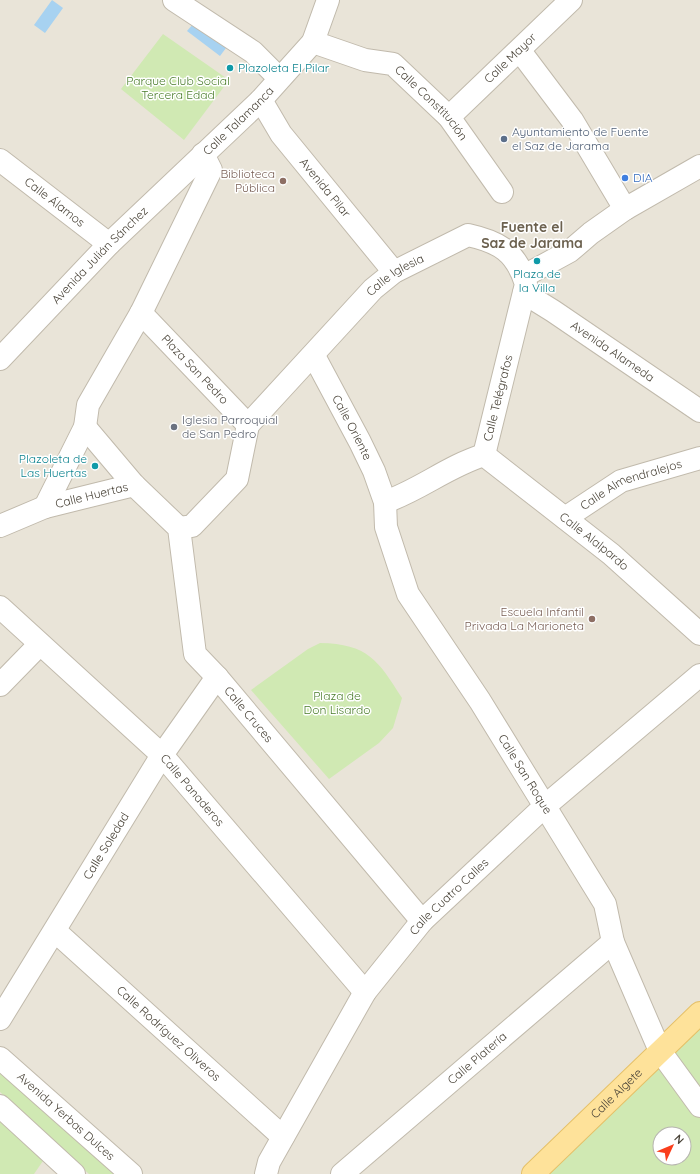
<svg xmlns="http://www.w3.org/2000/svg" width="700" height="1174" viewBox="0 0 700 1174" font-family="Quicksand,sans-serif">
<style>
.residential{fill:#e9e4d8;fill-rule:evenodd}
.green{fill:#d0e9b3;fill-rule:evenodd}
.water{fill:#a7d2f1}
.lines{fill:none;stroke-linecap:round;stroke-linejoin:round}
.minor-casing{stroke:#c1baac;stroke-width:24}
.major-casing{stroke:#e5c068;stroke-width:24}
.minor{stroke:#fff;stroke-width:22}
.major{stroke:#fee29a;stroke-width:22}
.culture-dot{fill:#0f9aa8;stroke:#fff;stroke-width:1.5}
.service-dot{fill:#5c6f8a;stroke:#fff;stroke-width:1.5}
.shop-dot{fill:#3f7fe0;stroke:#fff;stroke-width:1.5}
.education-dot{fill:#8d6e63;stroke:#fff;stroke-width:1.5}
.worship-dot{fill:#6b7280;stroke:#fff;stroke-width:1.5}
.labels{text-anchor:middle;stroke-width:3;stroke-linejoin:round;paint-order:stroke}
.street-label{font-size:12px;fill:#494338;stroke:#fff}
.culture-label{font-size:12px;fill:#0d838f;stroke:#fff;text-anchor:start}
.park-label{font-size:12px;fill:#497c2a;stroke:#fff}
.service-label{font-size:12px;fill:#4e5e75;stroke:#fff;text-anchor:start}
.education-label{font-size:12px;fill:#785e54;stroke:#fff;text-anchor:end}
.shop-label{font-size:12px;fill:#366cbe;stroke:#fff;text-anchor:start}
.worship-label{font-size:12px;fill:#5b616d;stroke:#fff;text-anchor:start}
.quarter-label{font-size:14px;font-weight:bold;fill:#6c614f;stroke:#fff}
</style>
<rect width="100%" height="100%" fill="#f5f2ea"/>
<path class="residential" d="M0,0H700V1174H0ZM660,1134H684V1158H660Z"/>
<path class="green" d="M163,34L229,80L184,140L121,89Z
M320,643C368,644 378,660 402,698L393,728L379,743L329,779L251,690L308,649Z
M700,1015V1174H536ZM660,1134H684V1158H660Z
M0,1071L114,1174H89L0,1092Z
M0,1118L45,1158L34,1174H0Z"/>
<path class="water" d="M52,0L63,8L45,33L34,25Z
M194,23L226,48L220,56L187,31Z"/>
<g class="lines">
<defs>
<g id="minor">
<path d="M174,0L253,52L279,78"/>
<path id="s1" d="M313,42L365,60L393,64L449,117L502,192"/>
<path d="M520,51L572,120L625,209"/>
<path id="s2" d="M261,100L281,134L394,272"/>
<path id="s3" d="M449,117L571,0"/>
<path id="s4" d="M0,160L109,244"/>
<path d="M524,276L570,251L591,233L625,209L700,166"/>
<path id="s5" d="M524,293L553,311L700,411"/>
<path id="s6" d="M141,313L248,425"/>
<path id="s7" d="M314,356L360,442L374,471L385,502L386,527L408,594L480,701L605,904L613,942L660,1051L700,1106"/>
<path id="s8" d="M0,359L109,244L261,100L313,42L328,0"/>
<path id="s9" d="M248,425L373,289L394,272L468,235C500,242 516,252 526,284L484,455"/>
<path id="s10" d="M85,427L134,485L179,528L195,654L217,677L422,921"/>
<path id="s11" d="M484,455L611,554L700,634"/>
<path d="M385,502C420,490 448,466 484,455"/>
<path d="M45,507L85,427L88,405L141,313L211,170L203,154"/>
<path id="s12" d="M565,518L621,481L700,458"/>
<path id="s13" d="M0,526L45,507L134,485"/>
<path d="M179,528L192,526L237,479L248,425"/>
<path id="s14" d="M0,607L162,755L365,992"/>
<path d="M0,685L40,644"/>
<path id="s15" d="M55,931L283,1137"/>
<path id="s16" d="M0,1019L162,755L217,677"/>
<path id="s17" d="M0,1058L131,1174"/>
<path d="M0,1106L74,1174"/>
<path id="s18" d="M266,1174L269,1162L365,992L422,921L545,806L700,675"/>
<path id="s19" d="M342,1174L613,942"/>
</g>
<g id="major">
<path id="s20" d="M533,1174L700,1013"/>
</g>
</defs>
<use href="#minor" class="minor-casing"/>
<use href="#major" class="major-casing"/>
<use href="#minor" class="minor"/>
<use href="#major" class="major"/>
</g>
<g class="culture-dot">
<circle cx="230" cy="68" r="4"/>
<circle cx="537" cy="261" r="4"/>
<circle cx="95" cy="466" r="4"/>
</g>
<circle class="service-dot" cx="504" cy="139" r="4"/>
<circle class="shop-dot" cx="625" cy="178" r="4"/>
<g class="education-dot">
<circle cx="283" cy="181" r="4"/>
<circle cx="592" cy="619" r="4"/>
</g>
<circle class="worship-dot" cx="174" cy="427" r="4"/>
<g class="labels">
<g class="street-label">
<text dy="4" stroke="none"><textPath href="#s3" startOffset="85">Calle Mayor</textPath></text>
<text dy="4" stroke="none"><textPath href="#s1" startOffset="138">Calle Constitución</textPath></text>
<text dy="4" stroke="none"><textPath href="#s8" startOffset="337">Calle Talamanca</textPath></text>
<text dy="4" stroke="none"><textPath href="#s2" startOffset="109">Avenida Pilar</textPath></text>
<text dy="4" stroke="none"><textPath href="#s4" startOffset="69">Calle Álamos</textPath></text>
<text dy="4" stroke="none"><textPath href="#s8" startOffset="144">Avenida Julián Sánchez</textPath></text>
<text dy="4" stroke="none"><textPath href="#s9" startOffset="211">Calle Iglesia</textPath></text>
<text dy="4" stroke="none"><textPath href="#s5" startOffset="106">Avenida Alameda</textPath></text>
<text dy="4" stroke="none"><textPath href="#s6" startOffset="78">Plaza San Pedro</textPath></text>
<text transform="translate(498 398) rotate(-76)" y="4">Calle Telégrafos</text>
<text dy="4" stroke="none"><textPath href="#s7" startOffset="81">Calle Oriente</textPath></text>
<text dy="4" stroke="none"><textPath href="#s12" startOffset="75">Calle Almendralejos</textPath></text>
<text dy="4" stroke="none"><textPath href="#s13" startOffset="97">Calle Huertas</textPath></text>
<text dy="4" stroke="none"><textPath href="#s11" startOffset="140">Calle Alalpardo</textPath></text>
<text dy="4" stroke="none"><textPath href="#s10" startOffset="346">Calle Cruces</textPath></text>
<text dy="4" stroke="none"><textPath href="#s7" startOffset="473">Calle San Roque</textPath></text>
<text dy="4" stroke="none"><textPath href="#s14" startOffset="266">Calle Panaderos</textPath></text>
<text dy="4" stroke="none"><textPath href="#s16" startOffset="203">Calle Soledad</textPath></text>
<text dy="4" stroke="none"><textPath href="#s18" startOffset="335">Calle Cuatro Calles</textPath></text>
<text dy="4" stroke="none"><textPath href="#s15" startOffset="153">Calle Rodríguez Oliveros</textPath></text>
<text dy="4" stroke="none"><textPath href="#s19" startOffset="178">Calle Platería</textPath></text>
<text dy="4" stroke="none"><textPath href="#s20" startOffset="116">Calle Algete</textPath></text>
<text dy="4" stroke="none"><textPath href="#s17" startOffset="88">Avenida Yerbas Dulces</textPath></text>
</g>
<g class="culture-label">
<text x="238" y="72">Plazoleta El Pilar</text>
<text x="537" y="278" text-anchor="middle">Plaza de<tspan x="537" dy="14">la Villa</tspan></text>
<text x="87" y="463" text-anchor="end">Plazoleta de<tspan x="87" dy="14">Las Huertas</tspan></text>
</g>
<g class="park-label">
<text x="178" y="85">Parque Club Social<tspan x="178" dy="14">Tercera Edad</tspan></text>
<text x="337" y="700">Plaza de<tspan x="337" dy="14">Don Lisardo</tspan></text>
</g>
<g class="service-label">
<text x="512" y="136">Ayuntamiento de Fuente<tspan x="512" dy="14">el Saz de Jarama</tspan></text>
</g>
<g class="education-label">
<text x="275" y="178">Biblioteca<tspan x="275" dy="14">Pública</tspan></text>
<text x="584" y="616">Escuela Infantil<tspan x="584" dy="14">Privada La Marioneta</tspan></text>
</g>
<g class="shop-label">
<text x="633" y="182">DIA</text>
</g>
<g class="worship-label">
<text x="182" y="424">Iglesia Parroquial<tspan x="182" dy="14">de San Pedro</tspan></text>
</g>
<g class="quarter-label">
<text x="532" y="232">Fuente el<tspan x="532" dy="16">Saz de Jarama</tspan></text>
</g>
</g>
<g transform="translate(672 1146) rotate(46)"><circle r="19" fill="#ffffff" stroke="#b6b4af"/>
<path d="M0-3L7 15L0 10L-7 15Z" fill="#fa3e1c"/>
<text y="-6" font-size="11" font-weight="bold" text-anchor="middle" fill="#494338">N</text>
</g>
</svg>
